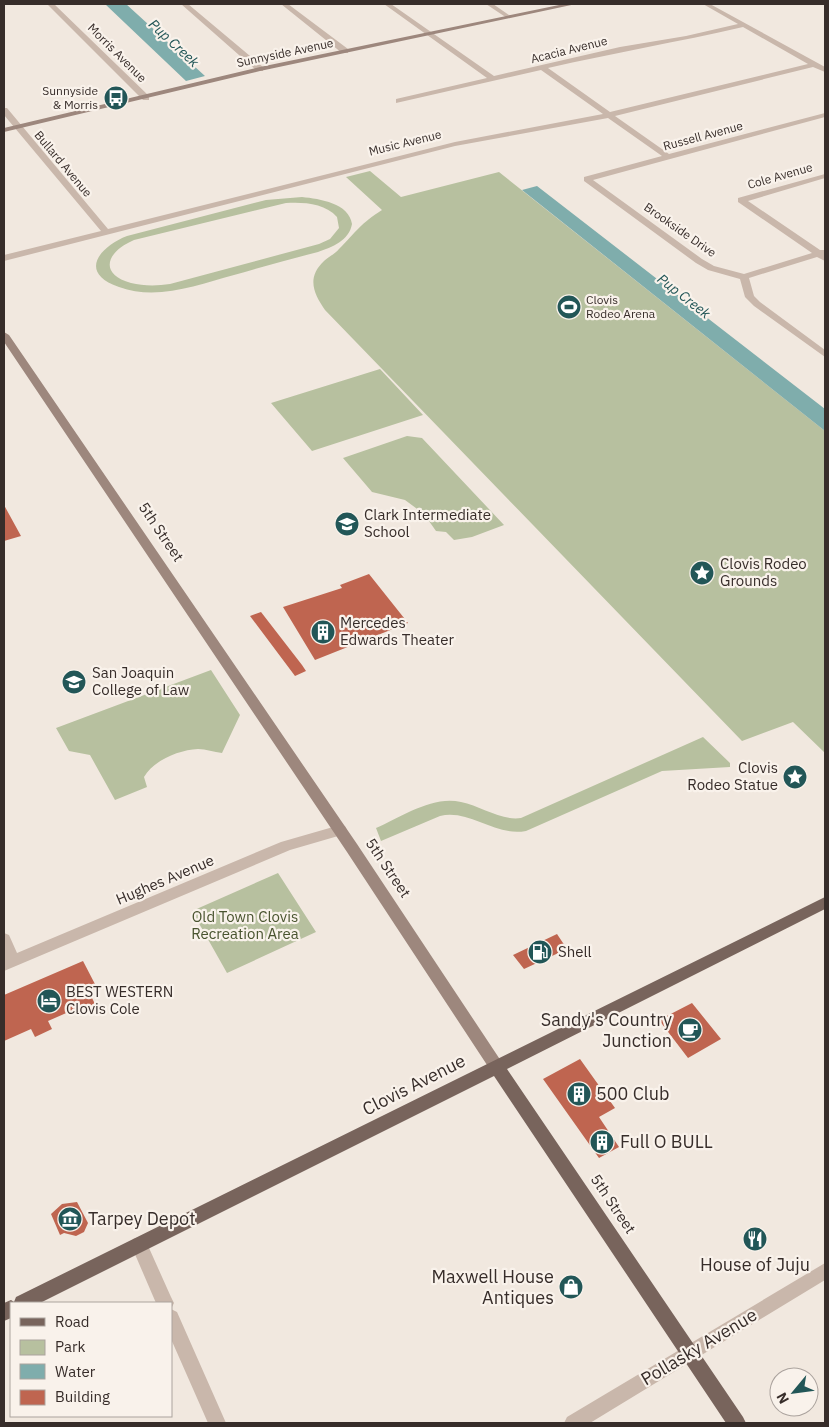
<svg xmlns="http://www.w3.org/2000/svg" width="829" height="1427" viewBox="0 0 829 1427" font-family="'IBM Plex Sans',sans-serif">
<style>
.green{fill:#b7c09f;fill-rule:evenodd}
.water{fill:#7fadac}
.building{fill:#bf6550}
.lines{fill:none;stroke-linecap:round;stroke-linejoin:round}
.street{fill:#c9b7ab;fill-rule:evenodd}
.secondary{fill:#9d877d;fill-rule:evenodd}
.primary{fill:#78645c;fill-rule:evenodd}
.labels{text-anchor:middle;stroke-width:4.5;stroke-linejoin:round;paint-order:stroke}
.far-street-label{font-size:12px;fill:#372d2a;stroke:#f9f2eb}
.far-poi-label{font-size:12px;fill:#372d2a;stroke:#f9f2eb;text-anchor:end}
.far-water-label{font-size:14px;font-style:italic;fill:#225657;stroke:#f9f2eb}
.poi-label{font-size:15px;fill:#372d2a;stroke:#f9f2eb;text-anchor:start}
.street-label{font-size:15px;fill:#372d2a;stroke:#f9f2eb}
.park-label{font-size:15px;fill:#49542f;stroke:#f9f2eb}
.near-poi-label{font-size:18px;fill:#372d2a;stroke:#f9f2eb;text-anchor:start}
.near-street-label{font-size:18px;fill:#372d2a;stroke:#f9f2eb}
</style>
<rect width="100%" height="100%" fill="#f1e8df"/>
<path class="green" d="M370,171L401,197L499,172L825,431V753L793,722L742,741L325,310C314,294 306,278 324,261C328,257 335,254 339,249C356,232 361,223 382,210L346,177Z
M302,197C320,199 349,203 352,224C349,241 332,247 318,252C290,259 262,267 234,275C197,285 157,301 119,287C78,273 99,247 127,236L266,200ZM286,203C303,202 325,203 337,217L339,228L330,239L319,244L170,284C157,286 143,286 131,283C97,273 108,251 134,240Z
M380,369L423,415L312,451L271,403Z
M407,436L422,438L504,525L472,537L454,540L446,532L436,531L424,514L405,500L372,492L343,458Z
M211,670L240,715L222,753C214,752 206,749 198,749C179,750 154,760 144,777L147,787L115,800L90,755L69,751L56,728Z
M703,737L730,763V767L662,771L526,831C495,837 470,809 440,816L381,841L376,828C401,817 433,795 461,802C481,806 501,821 521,818Z
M278,873L316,932L227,973L192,911Z"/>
<path class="water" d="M105,4H126L205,76L186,81Z
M537,186L825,409V431L522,190Z"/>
<path class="building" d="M4,505L21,536L4,541Z
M369,574L408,623L315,660L283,607L342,588L340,585Z
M261,612L302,665L306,671L295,676L250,616Z
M557,934L567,949L524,969L513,955Z
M83,961L97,988L89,992L97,1008L83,1014L80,1007L48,1021L52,1029L35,1037L31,1029L4,1041V995Z
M692,1003L721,1039L688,1058L659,1020Z
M580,1059L615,1108L599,1117L619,1147L599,1158L543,1079Z
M77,1202L88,1223L84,1232L76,1236L64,1233L60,1235L51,1214L62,1204Z"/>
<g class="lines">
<path class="street" d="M47,4H54L149,96V100H143Z
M181,4H188L263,67V71H257Z
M281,4H288L348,49V53H342Z
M384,4H391L494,76L620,47L686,36L738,24L703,4H710L825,67V72L813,67L615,116L669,154L825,113V117L593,180L702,259L714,266L744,274L812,253L738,202V198L825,174V178L748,201L820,250H825V261L817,257L749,278L754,296L760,302L825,350V357L754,306L745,297L740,279L708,270L696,263L584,181V177L662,156L608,118L455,146L4,261V255L101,231L4,115V108H7L108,229L455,142L603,114L541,70L396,103V99L487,78ZM743,27L808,64L610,112L548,68C613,53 678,42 743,27Z
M486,4H493L512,17L507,18Z
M340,825L345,826L347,830L345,834L290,850L4,971V933L9,935L17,953L281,842Z
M139,1237L145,1239L171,1297L174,1303L171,1309V1303H156L131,1245L133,1239Z
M825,1263V1280L590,1423H564L567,1417Z
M171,1309L177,1312L226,1423H208L171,1339Z"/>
<path class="secondary" d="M564,4H576L260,71L4,132V128L260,67Z
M4,332L9,335L357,844L501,1061L504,1066L501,1071L496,1073L491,1071L347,852L4,342Z"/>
<path class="primary" d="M825,897V909L507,1069L743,1417L746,1423H726L494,1076L40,1303H11V1318L4,1321V1303L11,1300L14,1302L16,1297Z"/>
</g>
<defs>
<symbol id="bus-disc" viewBox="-11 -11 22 22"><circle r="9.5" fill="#225657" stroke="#f9f2eb"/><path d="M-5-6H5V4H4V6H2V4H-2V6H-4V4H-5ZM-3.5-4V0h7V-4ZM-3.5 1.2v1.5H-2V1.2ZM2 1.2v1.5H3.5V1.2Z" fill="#fff"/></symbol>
<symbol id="stadium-disc" viewBox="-11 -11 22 22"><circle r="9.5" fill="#225657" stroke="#f9f2eb"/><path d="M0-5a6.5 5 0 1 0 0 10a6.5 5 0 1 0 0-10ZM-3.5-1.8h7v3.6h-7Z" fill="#fff"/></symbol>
<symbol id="school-disc" viewBox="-11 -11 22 22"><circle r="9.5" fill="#225657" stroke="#f9f2eb"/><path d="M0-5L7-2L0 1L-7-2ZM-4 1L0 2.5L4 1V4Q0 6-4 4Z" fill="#fff"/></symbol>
<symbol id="sight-disc" viewBox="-11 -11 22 22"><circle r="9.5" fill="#225657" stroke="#f9f2eb"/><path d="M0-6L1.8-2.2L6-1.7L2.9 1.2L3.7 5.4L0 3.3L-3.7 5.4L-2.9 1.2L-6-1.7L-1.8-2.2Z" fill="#fff"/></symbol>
<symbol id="building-disc" viewBox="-11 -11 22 22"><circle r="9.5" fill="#225657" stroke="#f9f2eb"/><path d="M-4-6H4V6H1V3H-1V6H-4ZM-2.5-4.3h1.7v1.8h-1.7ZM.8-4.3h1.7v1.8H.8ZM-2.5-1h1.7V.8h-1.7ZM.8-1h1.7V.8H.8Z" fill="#fff"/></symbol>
<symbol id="fuel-disc" viewBox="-11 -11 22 22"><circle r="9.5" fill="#225657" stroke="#f9f2eb"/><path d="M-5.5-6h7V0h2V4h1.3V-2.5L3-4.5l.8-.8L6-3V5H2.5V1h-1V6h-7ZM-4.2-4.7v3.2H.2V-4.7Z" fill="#fff"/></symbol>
<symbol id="hotel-disc" viewBox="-11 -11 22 22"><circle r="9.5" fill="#225657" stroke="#f9f2eb"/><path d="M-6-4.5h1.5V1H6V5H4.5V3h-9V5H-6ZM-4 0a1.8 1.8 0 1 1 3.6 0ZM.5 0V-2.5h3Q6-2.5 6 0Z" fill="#fff"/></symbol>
<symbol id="cafe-disc" viewBox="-11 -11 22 22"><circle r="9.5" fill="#225657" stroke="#f9f2eb"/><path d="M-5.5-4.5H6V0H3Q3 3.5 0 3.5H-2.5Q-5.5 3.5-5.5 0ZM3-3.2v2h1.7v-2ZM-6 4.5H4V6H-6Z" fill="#fff"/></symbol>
<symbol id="museum-disc" viewBox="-11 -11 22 22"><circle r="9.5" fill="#225657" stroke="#f9f2eb"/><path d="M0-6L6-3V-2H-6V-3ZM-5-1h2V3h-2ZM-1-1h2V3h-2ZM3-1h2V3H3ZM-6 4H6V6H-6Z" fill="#fff"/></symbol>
<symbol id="restaurant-disc" viewBox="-11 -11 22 22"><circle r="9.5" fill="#225657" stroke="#f9f2eb"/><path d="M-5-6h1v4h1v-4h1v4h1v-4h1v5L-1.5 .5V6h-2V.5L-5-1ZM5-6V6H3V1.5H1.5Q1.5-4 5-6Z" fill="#fff"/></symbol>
<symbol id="shop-disc" viewBox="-11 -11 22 22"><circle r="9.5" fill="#225657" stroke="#f9f2eb"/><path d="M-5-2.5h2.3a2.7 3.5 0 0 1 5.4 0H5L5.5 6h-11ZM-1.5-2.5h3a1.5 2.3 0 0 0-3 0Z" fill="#fff"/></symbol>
</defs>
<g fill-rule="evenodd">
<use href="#bus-disc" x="102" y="84" width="28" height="28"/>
<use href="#stadium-disc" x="555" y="293" width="28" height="28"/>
<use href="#school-disc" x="333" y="510" width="28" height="28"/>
<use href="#sight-disc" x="688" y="559" width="28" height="28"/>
<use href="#building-disc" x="309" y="618" width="28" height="28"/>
<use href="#school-disc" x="60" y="668" width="28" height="28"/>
<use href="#sight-disc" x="781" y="763" width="28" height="28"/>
<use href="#fuel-disc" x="526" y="938" width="28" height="28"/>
<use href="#hotel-disc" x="35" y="987" width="28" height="28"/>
<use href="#cafe-disc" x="676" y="1016" width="28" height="28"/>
<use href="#building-disc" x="565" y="1080" width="28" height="28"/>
<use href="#building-disc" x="588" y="1128" width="28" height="28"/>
<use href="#museum-disc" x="56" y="1205" width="28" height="28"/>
<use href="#restaurant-disc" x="741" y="1225" width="28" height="28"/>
<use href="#shop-disc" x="557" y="1273" width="28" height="28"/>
</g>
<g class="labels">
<g class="far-street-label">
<text transform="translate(569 50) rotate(-14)" y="4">Acacia Avenue</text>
<text transform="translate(117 53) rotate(45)" y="4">Morris Avenue</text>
<text transform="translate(285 53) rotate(-12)" y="4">Sunnyside Avenue</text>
<text transform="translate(703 136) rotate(-15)" y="4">Russell Avenue</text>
<text transform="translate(405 143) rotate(-14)" y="4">Music Avenue</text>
<text transform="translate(63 164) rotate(50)" y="4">Bullard Avenue</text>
<text transform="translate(780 176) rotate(-16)" y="4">Cole Avenue</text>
<text transform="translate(680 230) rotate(35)" y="4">Brookside Drive</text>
</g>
<g class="far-poi-label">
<text x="98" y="95">Sunnyside<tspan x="98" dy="14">&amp; Morris</tspan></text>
<text x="586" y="304" text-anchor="start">Clovis<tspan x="586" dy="14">Rodeo Arena</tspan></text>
</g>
<g class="far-water-label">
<text transform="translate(174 43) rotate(43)" y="5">Pup Creek</text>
<text transform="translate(684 296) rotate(38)" y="5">Pup Creek</text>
</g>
<g class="poi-label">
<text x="364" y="520">Clark Intermediate<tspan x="364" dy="17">School</tspan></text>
<text x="720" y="569">Clovis Rodeo<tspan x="720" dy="17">Grounds</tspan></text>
<text x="340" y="628">Mercedes<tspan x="340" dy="17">Edwards Theater</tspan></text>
<text x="92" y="678">San Joaquin<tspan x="92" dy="17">College of Law</tspan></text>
<text x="778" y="773" text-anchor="end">Clovis<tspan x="778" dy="17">Rodeo Statue</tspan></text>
<text x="558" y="957">Shell</text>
<text x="66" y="997">BEST WESTERN<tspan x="66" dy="17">Clovis Cole</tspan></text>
</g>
<g class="street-label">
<text transform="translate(161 532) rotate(56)" y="5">5th Street</text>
<text transform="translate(388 868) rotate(56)" y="5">5th Street</text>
<text transform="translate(165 880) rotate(-23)" y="5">Hughes Avenue</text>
<text transform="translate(613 1204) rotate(56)" y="5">5th Street</text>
</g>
<g class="park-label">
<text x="245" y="922">Old Town Clovis<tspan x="245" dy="17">Recreation Area</tspan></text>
</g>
<g class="near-poi-label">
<text x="672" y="1026" text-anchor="end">Sandy's Country<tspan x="672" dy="21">Junction</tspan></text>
<text x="596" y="1100">500 Club</text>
<text x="620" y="1148">Full O BULL</text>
<text x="88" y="1225">Tarpey Depot</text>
<text x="755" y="1271" text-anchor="middle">House of Juju</text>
<text x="554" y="1283" text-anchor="end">Maxwell House<tspan x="554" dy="21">Antiques</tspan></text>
</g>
<g class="near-street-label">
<text transform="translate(414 1085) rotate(-27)" y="6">Clovis Avenue</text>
<text transform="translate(699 1347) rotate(-31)" y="6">Pollasky Avenue</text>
</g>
</g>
<rect width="829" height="1427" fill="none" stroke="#372d2a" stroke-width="10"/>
<rect x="10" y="1302" width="162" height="115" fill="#f9f2eb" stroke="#aba39e"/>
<rect x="20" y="1318" width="25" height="8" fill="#78645c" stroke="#aba39e"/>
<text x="55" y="1327" font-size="15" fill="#372d2a">Road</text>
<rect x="20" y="1340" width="25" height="15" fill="#b7c09f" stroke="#aba39e"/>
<text x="55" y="1352" font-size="15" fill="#372d2a">Park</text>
<rect x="20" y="1364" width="25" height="15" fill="#7fadac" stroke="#aba39e"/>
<text x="55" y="1377" font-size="15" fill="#372d2a">Water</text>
<rect x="20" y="1390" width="25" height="15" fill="#bf6550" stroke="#aba39e"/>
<text x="55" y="1402" font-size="15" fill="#372d2a">Building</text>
<g transform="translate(794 1392) rotate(241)"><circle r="24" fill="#f9f2eb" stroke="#aba39e"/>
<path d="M0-4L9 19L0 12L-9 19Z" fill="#225657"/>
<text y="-8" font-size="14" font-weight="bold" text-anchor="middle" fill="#372d2a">N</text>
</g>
</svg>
